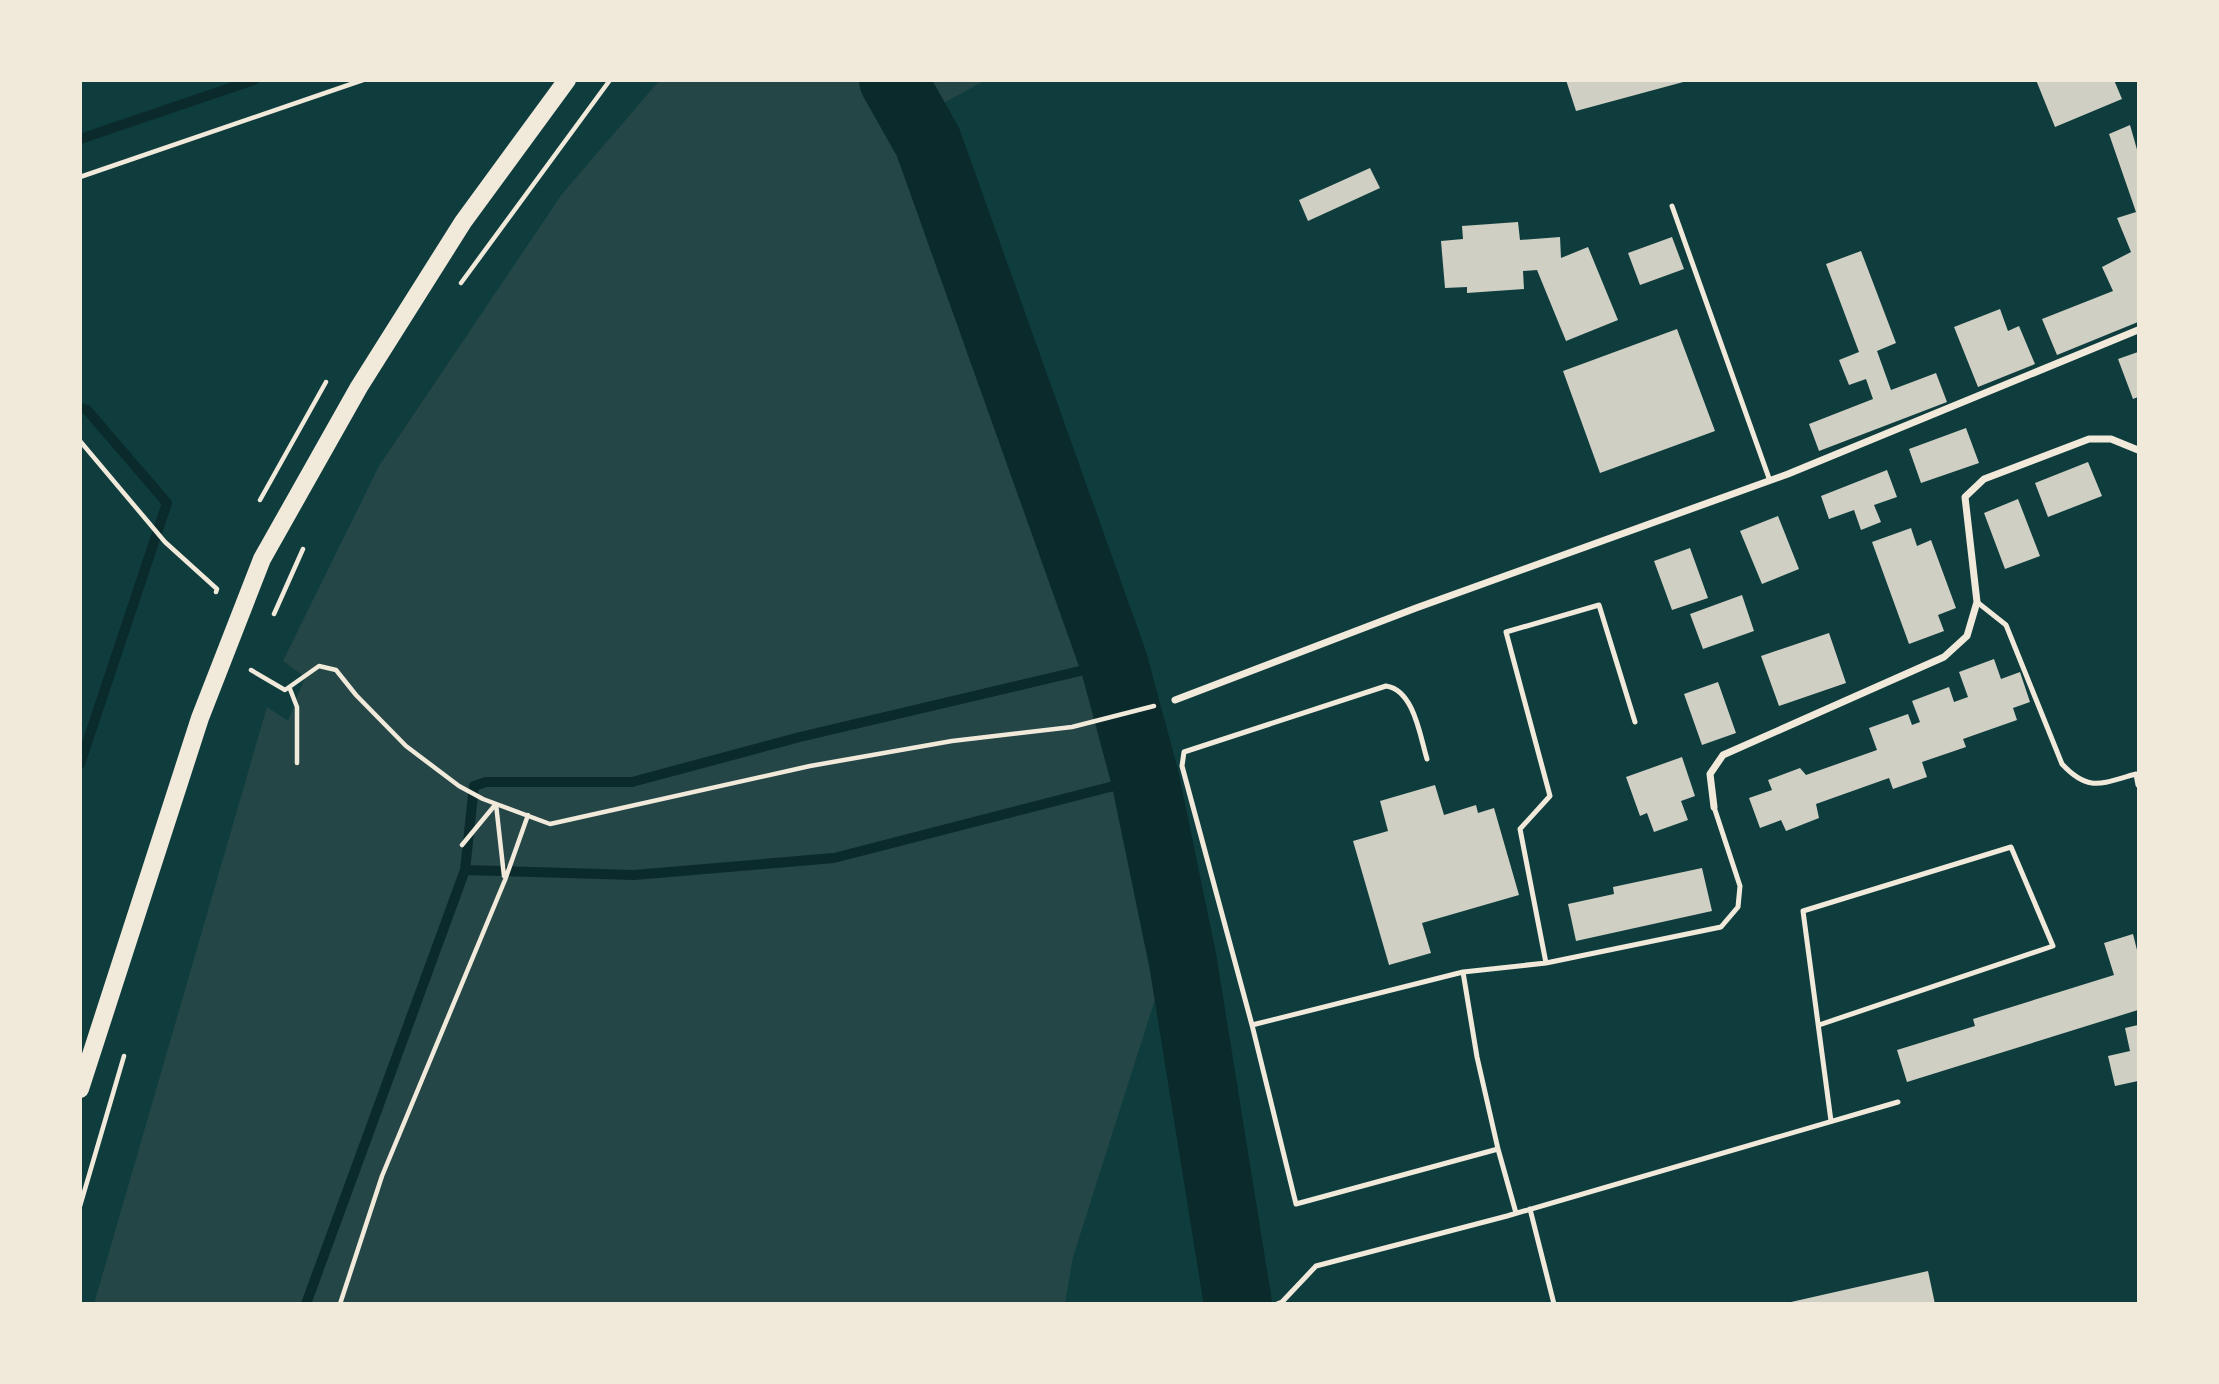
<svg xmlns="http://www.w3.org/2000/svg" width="2219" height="1384" viewBox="0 0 2219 1384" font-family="Georgia,serif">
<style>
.green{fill:#244646}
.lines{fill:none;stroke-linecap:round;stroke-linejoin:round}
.stream{stroke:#0a2a2b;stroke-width:10}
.river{stroke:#0a2a2b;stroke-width:68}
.building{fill:#cfcfc3}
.path{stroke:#f1e9da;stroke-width:4.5}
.service{stroke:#f1e9da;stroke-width:5}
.minor{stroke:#f1e9da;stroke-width:7}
.primary{stroke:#f1e9da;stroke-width:18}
</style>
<rect width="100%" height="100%" fill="#0f3d3e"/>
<path class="green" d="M659,81H984L897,128L987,346L1101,704L1163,974L1073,1257L1065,1303L94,1304L267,707L288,721L305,677L283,661L379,466L562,194Z"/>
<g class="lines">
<path class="stream" d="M80,139L254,80
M80,408L87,410L167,503L80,764
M465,870L634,875L834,858L1145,778
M306,1304L465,870L474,786L486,782H632L800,737L1114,663"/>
<path class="river" d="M893,80L928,142L1114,663L1145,778L1183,962L1238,1304"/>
</g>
<path class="building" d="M1566,80H1687V81L1576,111Z
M2036,80H2114L2122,99L2055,127Z
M2130,125L2138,153V322L2057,355L2042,319L2113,291L2102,267L2131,252L2117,218L2136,212L2109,134Z
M1370,168L1380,188L1308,221L1299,200Z
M1518,222L1520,240L1560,237L1561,258L1588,247L1618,320L1566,341L1537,270L1523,271L1524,289L1467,293V287L1445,288L1441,241L1463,239L1462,226Z
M1672,237L1684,269L1640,285L1628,253Z
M1861,251L1896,343L1877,351L1891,390L1936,373L1947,402L1819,451L1809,424L1873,399L1866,379L1849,385L1839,360L1859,352L1826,264Z
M2000,309L2008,331L2019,326L2035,364L1978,387L1954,327Z
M1677,329L1715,431L1600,473L1563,371Z
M2138,352V397L2133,399L2118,359Z
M1966,428L1979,463L1921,483L1909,449Z
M2088,462L2102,496L2048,517L2035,483Z
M1887,470L1897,497L1874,505L1881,522L1861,530L1854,510L1829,519L1821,496Z
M2018,499L2040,556L2005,569L1984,513Z
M1778,516L1799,569L1762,584L1740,531Z
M1911,528L1917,546L1931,540L1956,608L1938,615L1944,631L1909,644L1872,542Z
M1690,548L1708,598L1672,610L1654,561Z
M1742,595L1754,631L1703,649L1690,614Z
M1829,633L1846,683L1779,706L1761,656Z
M1994,659L2001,679L2020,672L2030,702L2013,708L2017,720L1963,739L1966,747L1922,762L1927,777L1893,789L1889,778L1816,804L1819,818L1786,831L1781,820L1760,828L1749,798L1772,790L1768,780L1800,768L1806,775L1877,750L1869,728L1908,714L1912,725L1920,722L1912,701L1949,687L1954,702L1968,697L1959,672Z
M1718,682L1736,733L1702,745L1684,694Z
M1682,757L1695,796L1681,801L1688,820L1654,832L1647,813L1640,816L1626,777Z
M1435,785L1444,815L1476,805L1478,813L1494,808L1519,895L1422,923L1431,953L1389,965L1353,841L1388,831L1380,801Z
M1702,868L1712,911L1576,941L1568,904L1614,894L1613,887Z
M2133,934L2138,954V1010L1907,1082L1897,1050L1975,1026L1973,1019L2114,975L2104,943Z
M2138,1025V1081L2115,1086L2108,1056L2130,1051L2125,1028Z
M1928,1271L1935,1304H1792L1791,1302Z"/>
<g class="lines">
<path class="path" d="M80,177L363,80
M461,283L610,80
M80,441L165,542L217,589L216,592
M260,500L326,382
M274,614L303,549
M251,670L285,690L319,666L336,670L356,695L406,746L459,786L483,799L550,824L810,766L952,741L1072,727L1154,706
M290,689L297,707V763
M496,804L504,876
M462,845L495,805
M80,1206L124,1056
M340,1304L382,1176L505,880L528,815"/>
<path class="service" d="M1672,206L1770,481
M1977,602L2006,625L2062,764C2089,793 2102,783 2136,774L2138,785
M1635,722L1599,605L1506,632L1550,796L1520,829L1546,963L1721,927L1738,907L1740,886L1714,807
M1463,972L1477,1057L1498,1149L1296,1204L1252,1025L1463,972L1546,963
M1252,1025L1182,766L1184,752L1386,686C1414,690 1420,736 1427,759
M1819,1025L2053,946L2011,847L1803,911L1831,1121
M1498,1149L1516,1213
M1530,1209L1554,1304
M1277,1304L1282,1302L1316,1266L1507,1216L1898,1102"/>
<path class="minor" d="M1175,700L1416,608L1788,474L2138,330
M1714,807L1710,774L1723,755L1944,657L1967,636L1977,602L1965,497L1984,479L2089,439H2111L2138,450"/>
<path class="primary" d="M80,1089L200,718L262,559L359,387L463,222L567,80"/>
</g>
<rect width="2219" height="1384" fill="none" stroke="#f1e9da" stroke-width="164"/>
</svg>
